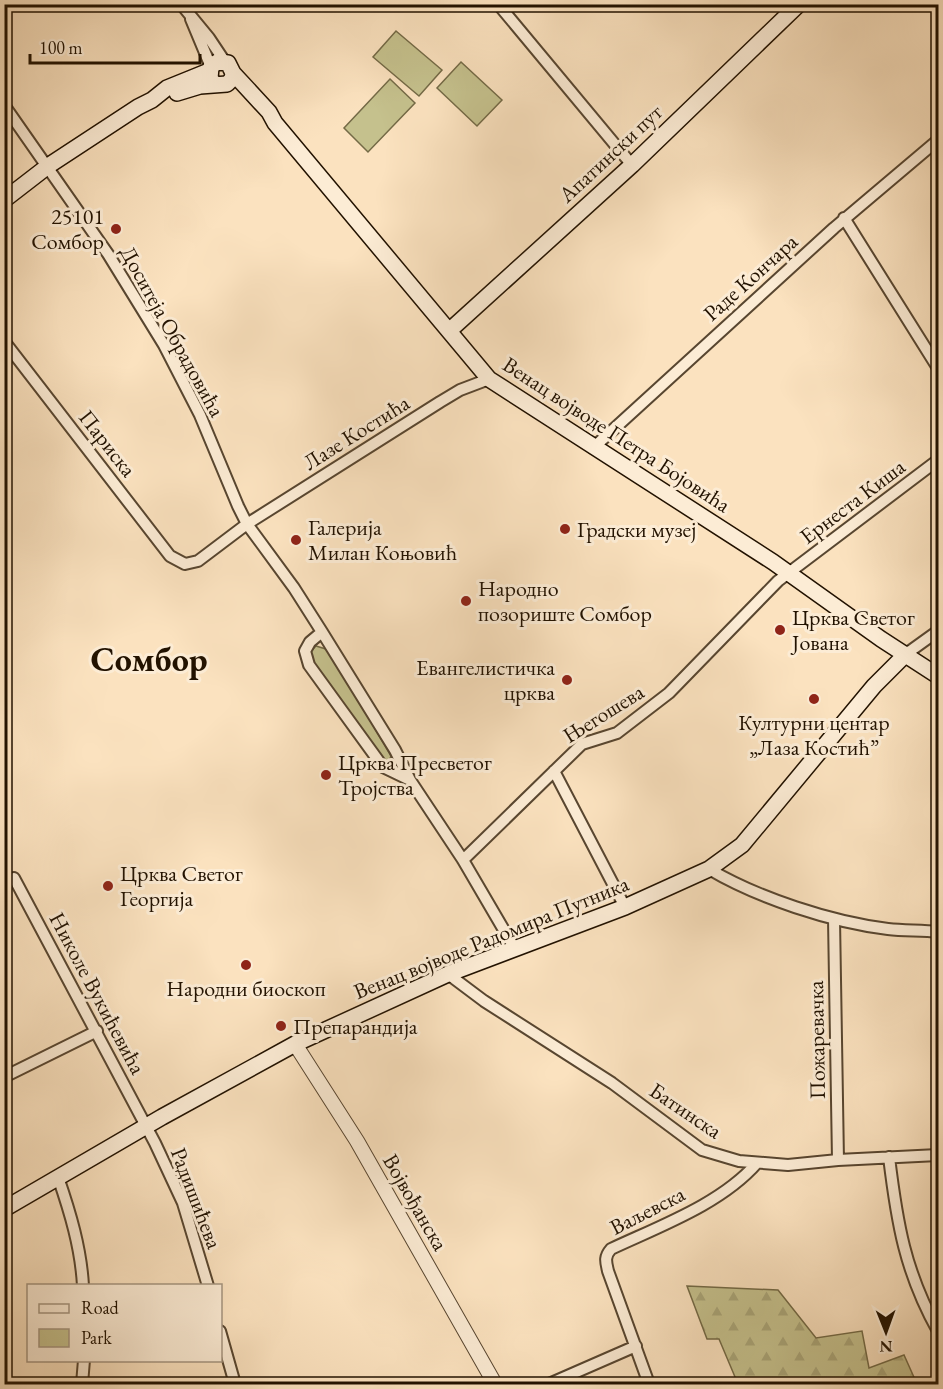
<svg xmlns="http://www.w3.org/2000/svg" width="943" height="1389" viewBox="0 0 943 1389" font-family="'EB Garamond',serif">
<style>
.green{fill:#c5c18d;stroke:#746a46;stroke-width:1.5}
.forest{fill:url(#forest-firs);stroke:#746a46;stroke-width:1.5}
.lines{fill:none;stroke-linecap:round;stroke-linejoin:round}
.minor-casing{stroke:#584630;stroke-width:14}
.tertiary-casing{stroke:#584630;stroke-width:16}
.secondary-casing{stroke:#221200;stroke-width:18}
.minor{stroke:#fcecd5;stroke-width:10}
.tertiary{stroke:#fcecd5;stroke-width:14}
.secondary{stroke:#fcecd5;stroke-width:15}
.poi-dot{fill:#8f2418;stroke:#fcecd5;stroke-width:2}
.labels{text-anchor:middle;stroke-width:6;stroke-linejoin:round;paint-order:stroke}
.street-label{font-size:22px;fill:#221200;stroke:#fcecd5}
.poi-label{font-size:22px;fill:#221200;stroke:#fcecd5;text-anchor:start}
.town-label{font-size:34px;font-weight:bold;fill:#221200;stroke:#fcecd5}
</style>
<defs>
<pattern id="forest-firs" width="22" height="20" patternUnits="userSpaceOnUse" patternTransform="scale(1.5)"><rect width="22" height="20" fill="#c5c18d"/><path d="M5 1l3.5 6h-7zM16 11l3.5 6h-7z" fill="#a9a578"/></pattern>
</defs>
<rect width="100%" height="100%" fill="#fbe2bf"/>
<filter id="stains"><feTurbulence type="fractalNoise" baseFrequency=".00333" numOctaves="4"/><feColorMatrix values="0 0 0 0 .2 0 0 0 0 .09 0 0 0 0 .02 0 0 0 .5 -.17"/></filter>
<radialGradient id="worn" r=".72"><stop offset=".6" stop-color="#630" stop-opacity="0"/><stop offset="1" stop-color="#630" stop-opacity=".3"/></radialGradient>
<path class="green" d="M396,31L442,70L419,96L373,57Z
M461,62L502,100L477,126L437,88Z
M390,79L415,103L368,152L344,128Z
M316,646L329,650L391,756L389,761L384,762L311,662L310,652Z"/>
<path class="forest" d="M687,1286L778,1290L816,1338L862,1331L869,1368L904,1355L917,1384H738L719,1339H707Z"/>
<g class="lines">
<defs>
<path id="minor" d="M181,4L209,38L225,62
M498,4L632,165
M191,19L211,67
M4,105L108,254L164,345L200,415L238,506L247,524L294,588L322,632L395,750L410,780L463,860L515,949
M844,218L938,368
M4,341L170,556L185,564L198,561L247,524L440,402L460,390L489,379
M593,448L834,228L938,140
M322,632L310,642L305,651L309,665L383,767L410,780
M906,654L938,631
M554,771L625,907
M463,860L582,744L617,733L669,693L778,581L938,460
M709,869C758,898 831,922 888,929C905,931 922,930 938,932
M4,884L14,878L155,1143L183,1203L208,1286
M834,919L838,1160
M448,974L484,1001L612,1083L702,1150L739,1161L788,1165L838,1160L938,1155
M4,1077L97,1031
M889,1157C897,1223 905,1272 938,1331
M58,1177C70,1212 81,1248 83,1286
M220,1331L235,1384
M82,1384L84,1360
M549,1384L636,1346
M649,1384L608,1271C606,1262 604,1257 611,1249C660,1226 721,1204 757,1163"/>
<path id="tertiary" d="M295,1044L357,1141L495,1384"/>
<path id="secondary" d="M233,73L269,112L275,123L489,379L773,562L881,639L938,676
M177,93L200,86L227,84L232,79L233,73L228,63L217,62L211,67L210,79L215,84
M4,200L48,166L138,107L152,100L167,88L209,71
M449,331L632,165L799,4
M4,1209L162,1117L295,1044L448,974L625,907L709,869L742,845L874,686L906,654"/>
</defs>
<use href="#minor" class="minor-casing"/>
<use href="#tertiary" class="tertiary-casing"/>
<use href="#secondary" class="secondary-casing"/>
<use href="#minor" class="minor"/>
<use href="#tertiary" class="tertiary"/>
<use href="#secondary" class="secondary"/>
</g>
<g class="poi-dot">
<circle cx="116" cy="229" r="6"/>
<circle cx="565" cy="529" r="6"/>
<circle cx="296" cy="540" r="6"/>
<circle cx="466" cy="601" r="6"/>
<circle cx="780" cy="630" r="6"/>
<circle cx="567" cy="680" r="6"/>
<circle cx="814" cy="699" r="6"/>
<circle cx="326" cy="775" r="6"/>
<circle cx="108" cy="886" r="6"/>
<circle cx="246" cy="965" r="6"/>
<circle cx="281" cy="1026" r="6"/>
</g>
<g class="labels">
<g class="street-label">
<text transform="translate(610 153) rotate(-43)" y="8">Апатински пут</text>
<text transform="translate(750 277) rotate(-42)" y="8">Раде Кончара</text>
<text transform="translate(173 331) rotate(61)" y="8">Доситеја Обрадовића</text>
<text transform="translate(356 432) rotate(-32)" y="8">Лазе Костића</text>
<text transform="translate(617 434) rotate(33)" y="8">Венац војводе Петра Бојовића</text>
<text transform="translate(108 443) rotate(52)" y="8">Париска</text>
<text transform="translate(852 501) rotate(-37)" y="8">Ернеста Киша</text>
<text transform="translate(603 713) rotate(-32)" y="8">Његошева</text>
<text transform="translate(491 937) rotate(-22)" y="8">Венац војводе Радомира Путника</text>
<text transform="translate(98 993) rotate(62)" y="8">Николе Вукићевића</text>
<text transform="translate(816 1040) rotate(-91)" y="8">Пожаревачка</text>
<text transform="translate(686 1110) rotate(34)" y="8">Батинска</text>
<text transform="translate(197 1198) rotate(69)" y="8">Радишићева</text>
<text transform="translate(416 1202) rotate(60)" y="8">Војвођанска</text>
<text transform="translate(647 1210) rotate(-27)" y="8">Ваљевска</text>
</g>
<g class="poi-label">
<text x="104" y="224" text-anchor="end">25101<tspan x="104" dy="25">Сомбор</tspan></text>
<text x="308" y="535">Галерија<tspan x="308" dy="25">Милан Коњовић</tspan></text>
<text x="577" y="537">Градски музеј</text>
<text x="478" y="596">Народно<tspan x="478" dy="25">позориште Сомбор</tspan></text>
<text x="792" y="625">Црква Светог<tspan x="792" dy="25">Јована</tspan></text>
<text x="555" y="675" text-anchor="end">Евангелистичка<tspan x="555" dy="25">црква</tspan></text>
<text x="814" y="730" text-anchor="middle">Културни центар<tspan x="814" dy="25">„Лаза Костић”</tspan></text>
<text x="338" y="770">Црква Пресветог<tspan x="338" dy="25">Тројства</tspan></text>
<text x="120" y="881">Црква Светог<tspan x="120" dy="25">Георгија</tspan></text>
<text x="246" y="996" text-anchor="middle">Народни биоскоп</text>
<text x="293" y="1034">Препарандија</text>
</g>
<g class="town-label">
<text x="149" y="671">Сомбор</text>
</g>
</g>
<rect width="943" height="1389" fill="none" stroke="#fbe2bf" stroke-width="24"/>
<rect x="6" y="6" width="931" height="1377" fill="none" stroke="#221200" stroke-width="3"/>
<rect x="12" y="12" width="919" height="1365" fill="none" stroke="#221200" stroke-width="1.5"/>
<rect x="27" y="1284" width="195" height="78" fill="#fcecd5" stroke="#a59580" stroke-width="1.5"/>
<rect x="39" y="1304" width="30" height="9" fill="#fcecd5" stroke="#a59580" stroke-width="1.5"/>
<text x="81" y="1314" font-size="18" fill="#221200">Road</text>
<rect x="39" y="1329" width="30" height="18" fill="#c5c18d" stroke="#a59580" stroke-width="1.5"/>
<text x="81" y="1344" font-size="18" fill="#221200">Park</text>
<g transform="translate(886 1332) rotate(179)" stroke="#fcecd5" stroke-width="4.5" paint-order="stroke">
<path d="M0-4.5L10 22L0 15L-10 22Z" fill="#221200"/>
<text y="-9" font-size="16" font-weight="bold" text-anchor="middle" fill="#221200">N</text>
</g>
<path d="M30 54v9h170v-9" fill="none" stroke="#221200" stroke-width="3"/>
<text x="39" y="54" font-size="18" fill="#221200" stroke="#fcecd5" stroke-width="4.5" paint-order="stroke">100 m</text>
<rect width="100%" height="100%" filter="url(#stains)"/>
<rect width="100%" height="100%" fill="url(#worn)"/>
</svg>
